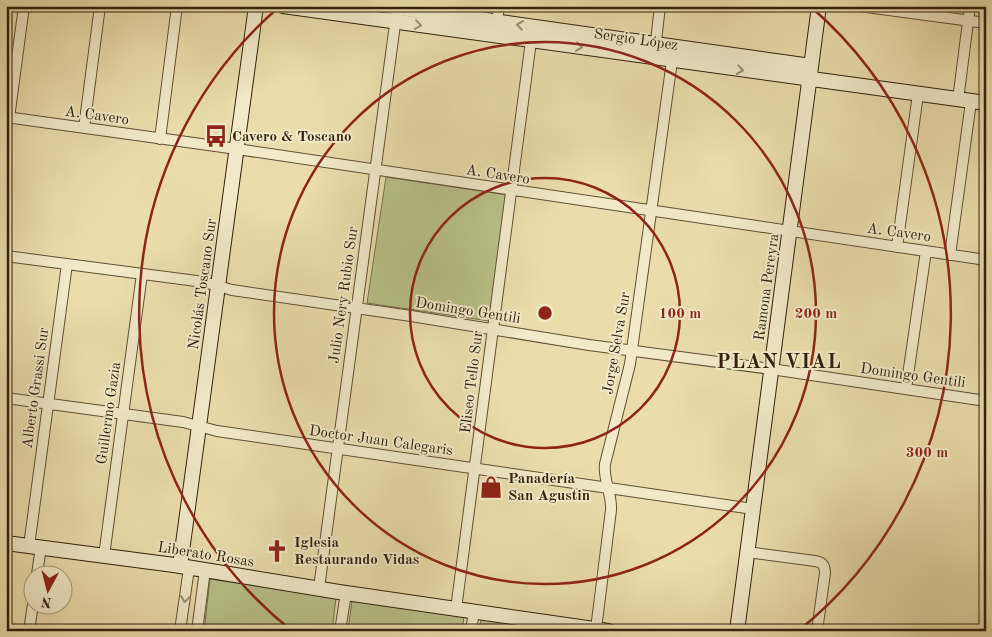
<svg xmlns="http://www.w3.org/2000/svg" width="992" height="637" viewBox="0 0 992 637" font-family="'Old Standard TT',serif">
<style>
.green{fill:#b8c088;stroke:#75704c}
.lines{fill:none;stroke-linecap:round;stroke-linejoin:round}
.street-casing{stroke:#604f37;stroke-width:12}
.secondary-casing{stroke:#322010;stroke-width:16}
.street{stroke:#f1e9c8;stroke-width:10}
.secondary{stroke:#f1e9c8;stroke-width:14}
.oneway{stroke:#9b8f75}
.ring{fill:none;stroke:#8f2418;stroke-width:2.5}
.labels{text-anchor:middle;stroke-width:4;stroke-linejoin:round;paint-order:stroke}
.street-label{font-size:15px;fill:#322010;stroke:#f1e9c8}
.poi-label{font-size:15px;font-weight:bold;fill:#322010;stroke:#f1e9c8;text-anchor:start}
.district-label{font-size:20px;font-weight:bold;letter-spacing:1px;fill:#322010;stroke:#f1e9c8}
.centre{fill:#8f2418;stroke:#f1e9c8;stroke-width:2.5}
.ring-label{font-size:15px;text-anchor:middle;font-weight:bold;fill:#8f2418;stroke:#f1e9c8;stroke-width:4;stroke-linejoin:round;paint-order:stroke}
</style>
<rect width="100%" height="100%" fill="#eaddab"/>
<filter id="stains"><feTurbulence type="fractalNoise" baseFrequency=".004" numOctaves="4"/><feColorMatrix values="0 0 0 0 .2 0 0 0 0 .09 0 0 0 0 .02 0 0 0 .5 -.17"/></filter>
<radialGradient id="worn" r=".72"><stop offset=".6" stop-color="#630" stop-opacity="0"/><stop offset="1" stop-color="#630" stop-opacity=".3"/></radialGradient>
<path class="green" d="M386,177L508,195L489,321L367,303Z
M210,579L336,598L332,631H204Z
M352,600L464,617L462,631H348Z
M481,619L558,631H479Z"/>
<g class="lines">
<defs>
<path id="street" d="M859,6L986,23
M497,22L499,6
M655,50L660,6
M958,100L970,6
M6,117L237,149L986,260
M9,118L24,6
M84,128L100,6
M160,139L177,6
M897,247L918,94
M950,255L971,102
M6,256L204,282L232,290L411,316L589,345L771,369L986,401
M906,389L926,251
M6,398L183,422L217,431L753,509
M29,546L67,264
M747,552L815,561C822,562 825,565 825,573L817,631
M104,556L142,274
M37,574L41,547
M319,588L396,17
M456,609L531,41
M596,629L611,510C612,494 603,480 605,464L630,364L672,61
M29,631L33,604
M180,631L189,568
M197,631L205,570
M340,631L346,593
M471,631L474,611"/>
<path id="secondary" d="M283,6L986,103
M387,6L811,66
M6,543L174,565L339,592L608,631
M180,566L256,6
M737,631L819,6"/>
</defs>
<use href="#street" class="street-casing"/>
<use href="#secondary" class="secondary-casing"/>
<use href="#street" class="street"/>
<use href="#secondary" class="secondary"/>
</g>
<defs><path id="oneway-chevron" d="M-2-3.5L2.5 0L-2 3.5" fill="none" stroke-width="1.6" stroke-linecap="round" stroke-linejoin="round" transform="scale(1.25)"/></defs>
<g class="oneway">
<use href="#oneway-chevron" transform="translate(418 25) rotate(8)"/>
<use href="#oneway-chevron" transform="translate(520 25) rotate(-172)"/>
<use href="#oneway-chevron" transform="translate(579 47) rotate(8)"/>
<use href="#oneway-chevron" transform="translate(740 70) rotate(8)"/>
<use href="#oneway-chevron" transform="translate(185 599) rotate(98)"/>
</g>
<g class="ring">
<circle cx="545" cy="313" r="135"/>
<circle cx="545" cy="313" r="271"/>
<path d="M292 631A406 406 0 0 1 279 7M811 7A406 406 0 0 1 798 631"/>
</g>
<defs>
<symbol id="bus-bare" viewBox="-9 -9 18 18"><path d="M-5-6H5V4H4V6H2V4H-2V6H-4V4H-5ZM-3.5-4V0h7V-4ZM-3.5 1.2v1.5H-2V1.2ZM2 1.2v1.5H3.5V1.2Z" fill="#8f2418" stroke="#f1e9c8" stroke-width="2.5" paint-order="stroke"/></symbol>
<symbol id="shop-bare" viewBox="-9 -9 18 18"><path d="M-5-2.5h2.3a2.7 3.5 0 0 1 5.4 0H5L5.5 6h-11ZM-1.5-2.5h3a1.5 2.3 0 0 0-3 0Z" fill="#8f2418" stroke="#f1e9c8" stroke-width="2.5" paint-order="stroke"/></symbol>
<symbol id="church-bare" viewBox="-9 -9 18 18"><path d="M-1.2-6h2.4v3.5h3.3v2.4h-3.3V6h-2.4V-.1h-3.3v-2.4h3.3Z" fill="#8f2418" stroke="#f1e9c8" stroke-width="2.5" paint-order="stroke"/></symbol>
</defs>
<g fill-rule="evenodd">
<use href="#bus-bare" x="200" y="120" width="32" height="32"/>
<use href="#shop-bare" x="475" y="471" width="32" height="32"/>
<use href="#church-bare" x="261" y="535" width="32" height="32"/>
</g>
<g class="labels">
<g class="street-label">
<text transform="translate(636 39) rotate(8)" y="5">Sergio López</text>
<text transform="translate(97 115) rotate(8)" y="5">A. Cavero</text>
<text transform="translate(498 174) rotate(9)" y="5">A. Cavero</text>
<text transform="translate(899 232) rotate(8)" y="5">A. Cavero</text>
<text transform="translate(202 284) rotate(-82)" y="5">Nicolás Toscano Sur</text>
<text transform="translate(766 287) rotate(-82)" y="5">Ramona Pereyra</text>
<text transform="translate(343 295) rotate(-82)" y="5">Julio Nery Rubio Sur</text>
<text transform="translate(468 310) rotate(9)" y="5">Domingo Gentili</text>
<text transform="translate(616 343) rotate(-80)" y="5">Jorge Selva Sur</text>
<text transform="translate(913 375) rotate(8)" y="5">Domingo Gentili</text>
<text transform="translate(471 382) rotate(-83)" y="5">Eliseo Tello Sur</text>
<text transform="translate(35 388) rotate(-82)" y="5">Alberto Grassi Sur</text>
<text transform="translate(108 413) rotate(-82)" y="5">Guillermo Gazia</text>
<text transform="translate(381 440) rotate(8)" y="5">Doctor Juan Calegaris</text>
<text transform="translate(206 554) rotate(9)" y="5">Liberato Rosas</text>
</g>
<g class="poi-label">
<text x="232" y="141">Cavero &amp; Toscano</text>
<text x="508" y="483">Panadería<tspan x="508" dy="17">San Agustin</tspan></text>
<text x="294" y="547">Iglesia<tspan x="294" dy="17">Restaurando Vidas</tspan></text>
</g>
<g class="district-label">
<text x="779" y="368">PLAN VIAL</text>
</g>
</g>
<circle cx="545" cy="313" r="8" class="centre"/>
<g class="ring-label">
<text x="680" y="318">100 m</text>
<text x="816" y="318">200 m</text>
<text x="927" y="457">300 m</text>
</g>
<rect width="992" height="637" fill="none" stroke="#eaddab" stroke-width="25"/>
<rect x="8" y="8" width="977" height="622" fill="none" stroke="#322010" stroke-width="2.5"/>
<rect x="12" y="12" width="967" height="612" fill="none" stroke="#322010"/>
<g transform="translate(48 590) rotate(187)"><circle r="24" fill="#f1e9c8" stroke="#a5997e"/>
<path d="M0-4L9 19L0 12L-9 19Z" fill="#8f2418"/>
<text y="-8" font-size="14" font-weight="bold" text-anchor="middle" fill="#322010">N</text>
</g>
<rect width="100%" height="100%" filter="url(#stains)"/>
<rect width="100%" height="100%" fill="url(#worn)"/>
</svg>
